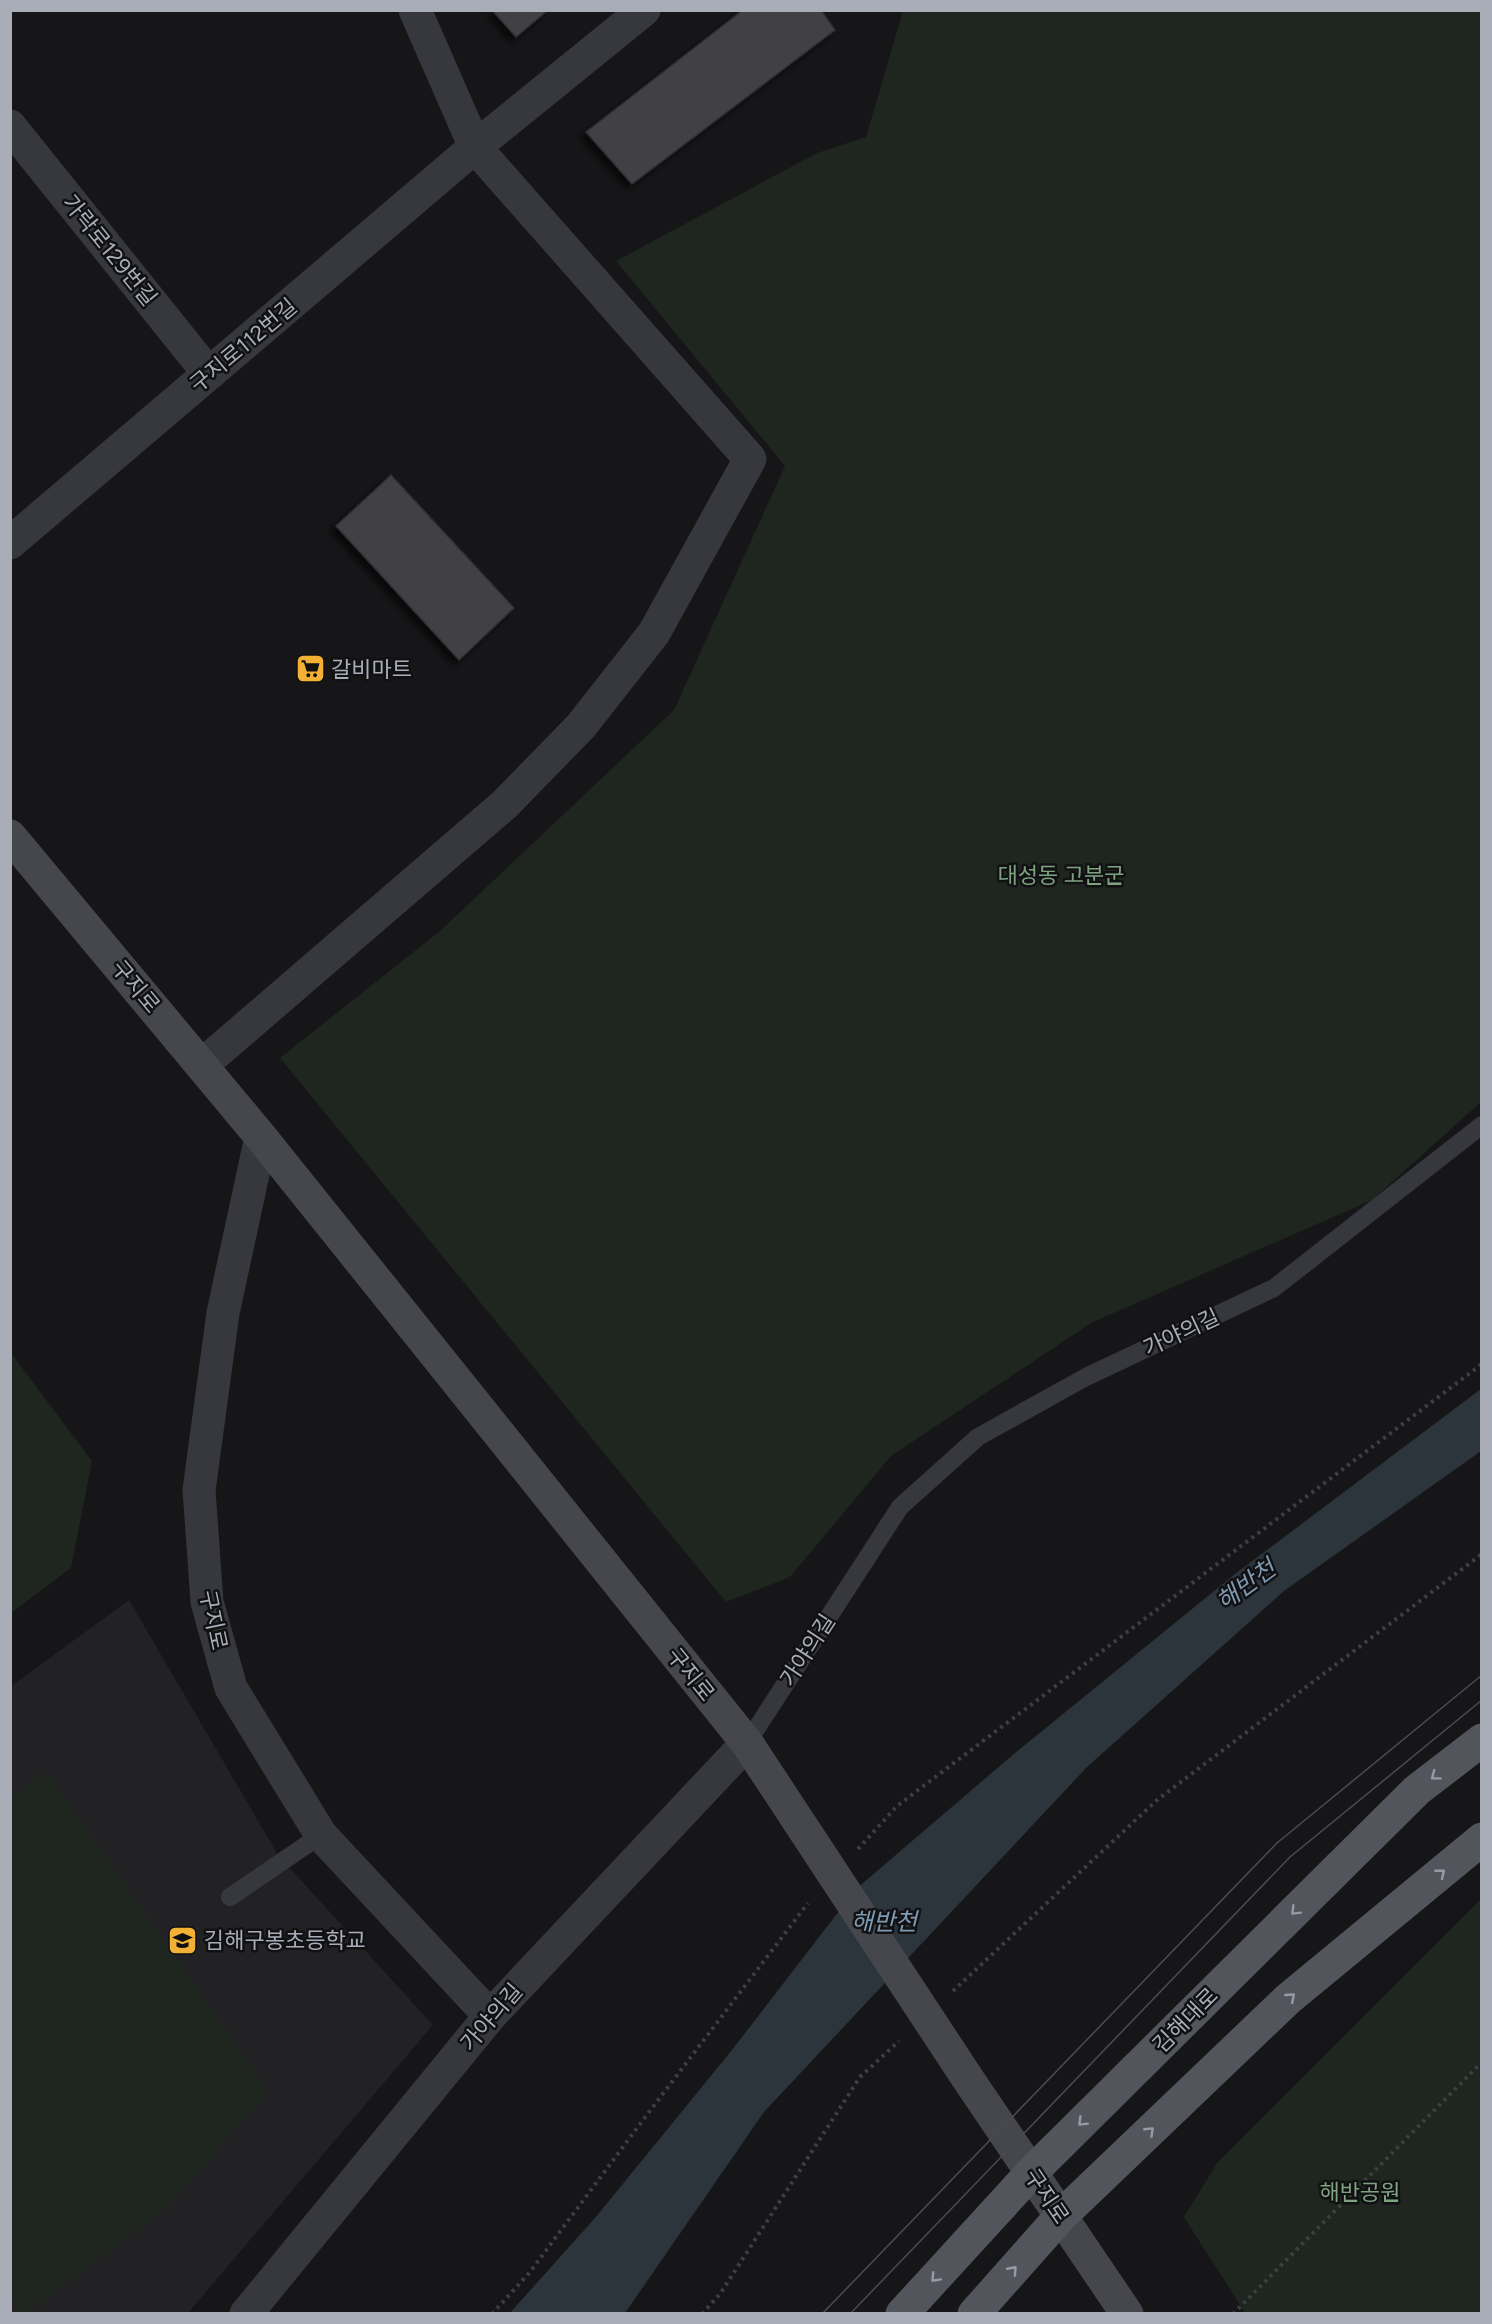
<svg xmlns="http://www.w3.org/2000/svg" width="1492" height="2324" viewBox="0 0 1492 2324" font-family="Figtree,'Noto Sans KR',sans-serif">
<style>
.built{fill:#222225}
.green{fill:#1e261f}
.water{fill:#2c353c}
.building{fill:#404145;stroke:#303034;stroke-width:1.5;filter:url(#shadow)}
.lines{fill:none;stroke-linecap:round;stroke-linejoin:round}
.path{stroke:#3d3f44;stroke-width:4;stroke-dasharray:3 4.5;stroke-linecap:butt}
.service{stroke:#37383d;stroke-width:18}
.minor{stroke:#37383d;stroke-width:33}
.tertiary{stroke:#37383d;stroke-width:33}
.secondary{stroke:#45474d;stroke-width:33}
.primary{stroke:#53555c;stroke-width:33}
.tram{stroke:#4a4c52;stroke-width:1.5}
.oneway{stroke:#979ba6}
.labels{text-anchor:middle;stroke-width:5;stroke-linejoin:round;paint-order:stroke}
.street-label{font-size:22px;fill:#a8adb8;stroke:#111113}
.poi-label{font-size:22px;fill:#a8adb8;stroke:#111113;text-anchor:start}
.park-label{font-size:22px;fill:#7fa381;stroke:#111113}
.water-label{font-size:24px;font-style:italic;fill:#7f9bb3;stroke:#111113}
</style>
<defs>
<filter id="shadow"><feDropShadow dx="-5.5" dy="5.5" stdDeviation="3" flood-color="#0009"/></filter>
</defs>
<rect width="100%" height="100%" fill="#161618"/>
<path class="built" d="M129,1600L278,1855L433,2025L188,2313H11L10,1687Z"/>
<path class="green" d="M903,11H1481V1102L1372,1200L1091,1323L891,1456L790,1577L726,1602L280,1058L440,931L674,710L785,466L616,261L817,153L866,137Z
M11,1353L92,1461L71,1568L11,1613Z
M47,1772L268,2091L171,2204L26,2313L21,2314L10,2299V1798Z
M1481,1899V2313H1245L1184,2217L1217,2163Z"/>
<path class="water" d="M1481,1389V1451L1284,1591L1087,1767L764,2112L625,2313L509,2314L595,2218L732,2050L856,1889L1015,1753L1235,1574Z"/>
<path class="building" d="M492,10H548L516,37Z
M743,10H821L835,30L632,184L586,132Z
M391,475L514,608L459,660L336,526Z"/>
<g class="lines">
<path class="path" d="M858,1849L897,1806L1482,1364
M953,1991L1157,1800L1482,1554
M492,2314L530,2272L643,2120L808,1903
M702,2314L720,2294L860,2077L899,2041
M1233,2314L1482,2062"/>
<path class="service" d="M747,1743L900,1507L978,1437L1086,1377L1274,1288L1482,1125
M230,1897L321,1835"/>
<path class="minor" d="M10,126L209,374
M10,543L475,147L644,10
M202,1065L505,804L581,726L654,633L750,459L475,147L415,10"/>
<path class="tertiary" d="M261,1137L223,1313L199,1490L207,1602L231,1688L321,1835L490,2016
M246,2314L490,2016L747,1743"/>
<path class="secondary" d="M10,836L261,1137L747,1743L968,2079L1127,2314"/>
<path class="primary" d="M902,2314L1031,2173L1417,1790L1482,1740
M974,2314L1061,2216L1288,1999L1482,1839"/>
<path class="tram" d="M822,2314L1277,1843L1482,1675
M850,2314L1290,1857L1482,1700"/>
</g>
<defs><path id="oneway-chevron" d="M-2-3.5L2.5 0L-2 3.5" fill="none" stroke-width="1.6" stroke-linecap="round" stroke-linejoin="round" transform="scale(1.5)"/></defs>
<g class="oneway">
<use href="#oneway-chevron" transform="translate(1435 1776) rotate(143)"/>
<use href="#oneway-chevron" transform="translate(1441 1873) rotate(-39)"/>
<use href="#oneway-chevron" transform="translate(1295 1911) rotate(135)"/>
<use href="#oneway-chevron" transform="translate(1291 1997) rotate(-41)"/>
<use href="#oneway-chevron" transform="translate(1082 2122) rotate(135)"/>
<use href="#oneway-chevron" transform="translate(1150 2131) rotate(-44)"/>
<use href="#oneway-chevron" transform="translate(1013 2270) rotate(-48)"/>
<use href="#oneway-chevron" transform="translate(935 2278) rotate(133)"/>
</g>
<defs>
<symbol id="supermarket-square" viewBox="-11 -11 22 22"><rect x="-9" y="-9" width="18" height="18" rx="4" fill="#f2b134" stroke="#111113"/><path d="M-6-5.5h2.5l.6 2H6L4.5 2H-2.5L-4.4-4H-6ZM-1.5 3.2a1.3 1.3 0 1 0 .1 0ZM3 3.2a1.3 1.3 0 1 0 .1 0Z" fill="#111"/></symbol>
<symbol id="school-square" viewBox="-11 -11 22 22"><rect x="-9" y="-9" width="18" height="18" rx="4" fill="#f2b134" stroke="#111113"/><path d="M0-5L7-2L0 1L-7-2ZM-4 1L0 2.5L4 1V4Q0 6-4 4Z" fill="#111"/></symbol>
</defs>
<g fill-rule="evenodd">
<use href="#supermarket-square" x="294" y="652" width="33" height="33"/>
<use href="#school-square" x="166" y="1924" width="33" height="33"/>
</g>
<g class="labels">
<g class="street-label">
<text transform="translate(110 250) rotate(51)" y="8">가락로129번길</text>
<text transform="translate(243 345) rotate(-40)" y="8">구지로112번길</text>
<text transform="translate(136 986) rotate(50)" y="8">구지로</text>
<text transform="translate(1181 1332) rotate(-25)" y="8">가야의길</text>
<text transform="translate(214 1620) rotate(78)" y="8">구지로</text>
<text transform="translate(807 1650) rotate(-57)" y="8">가야의길</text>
<text transform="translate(691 1674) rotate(51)" y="8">구지로</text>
<text transform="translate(491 2017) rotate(-49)" y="8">가야의길</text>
<text transform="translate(1185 2020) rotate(-45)" y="8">김해대로</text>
<text transform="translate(1047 2196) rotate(56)" y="8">구지로</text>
</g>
<g class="poi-label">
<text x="331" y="677">갈비마트</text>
<text x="204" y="1948">김해구봉초등학교</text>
</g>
<g class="park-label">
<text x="1061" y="883">대성동 고분군</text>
<text x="1360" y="2200">해반공원</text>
</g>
<g class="water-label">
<text transform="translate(1246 1585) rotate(-36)" y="8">해반천</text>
<text x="884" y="1930">해반천</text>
</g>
</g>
<rect width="1492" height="2324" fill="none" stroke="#a8adb8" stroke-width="24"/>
</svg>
